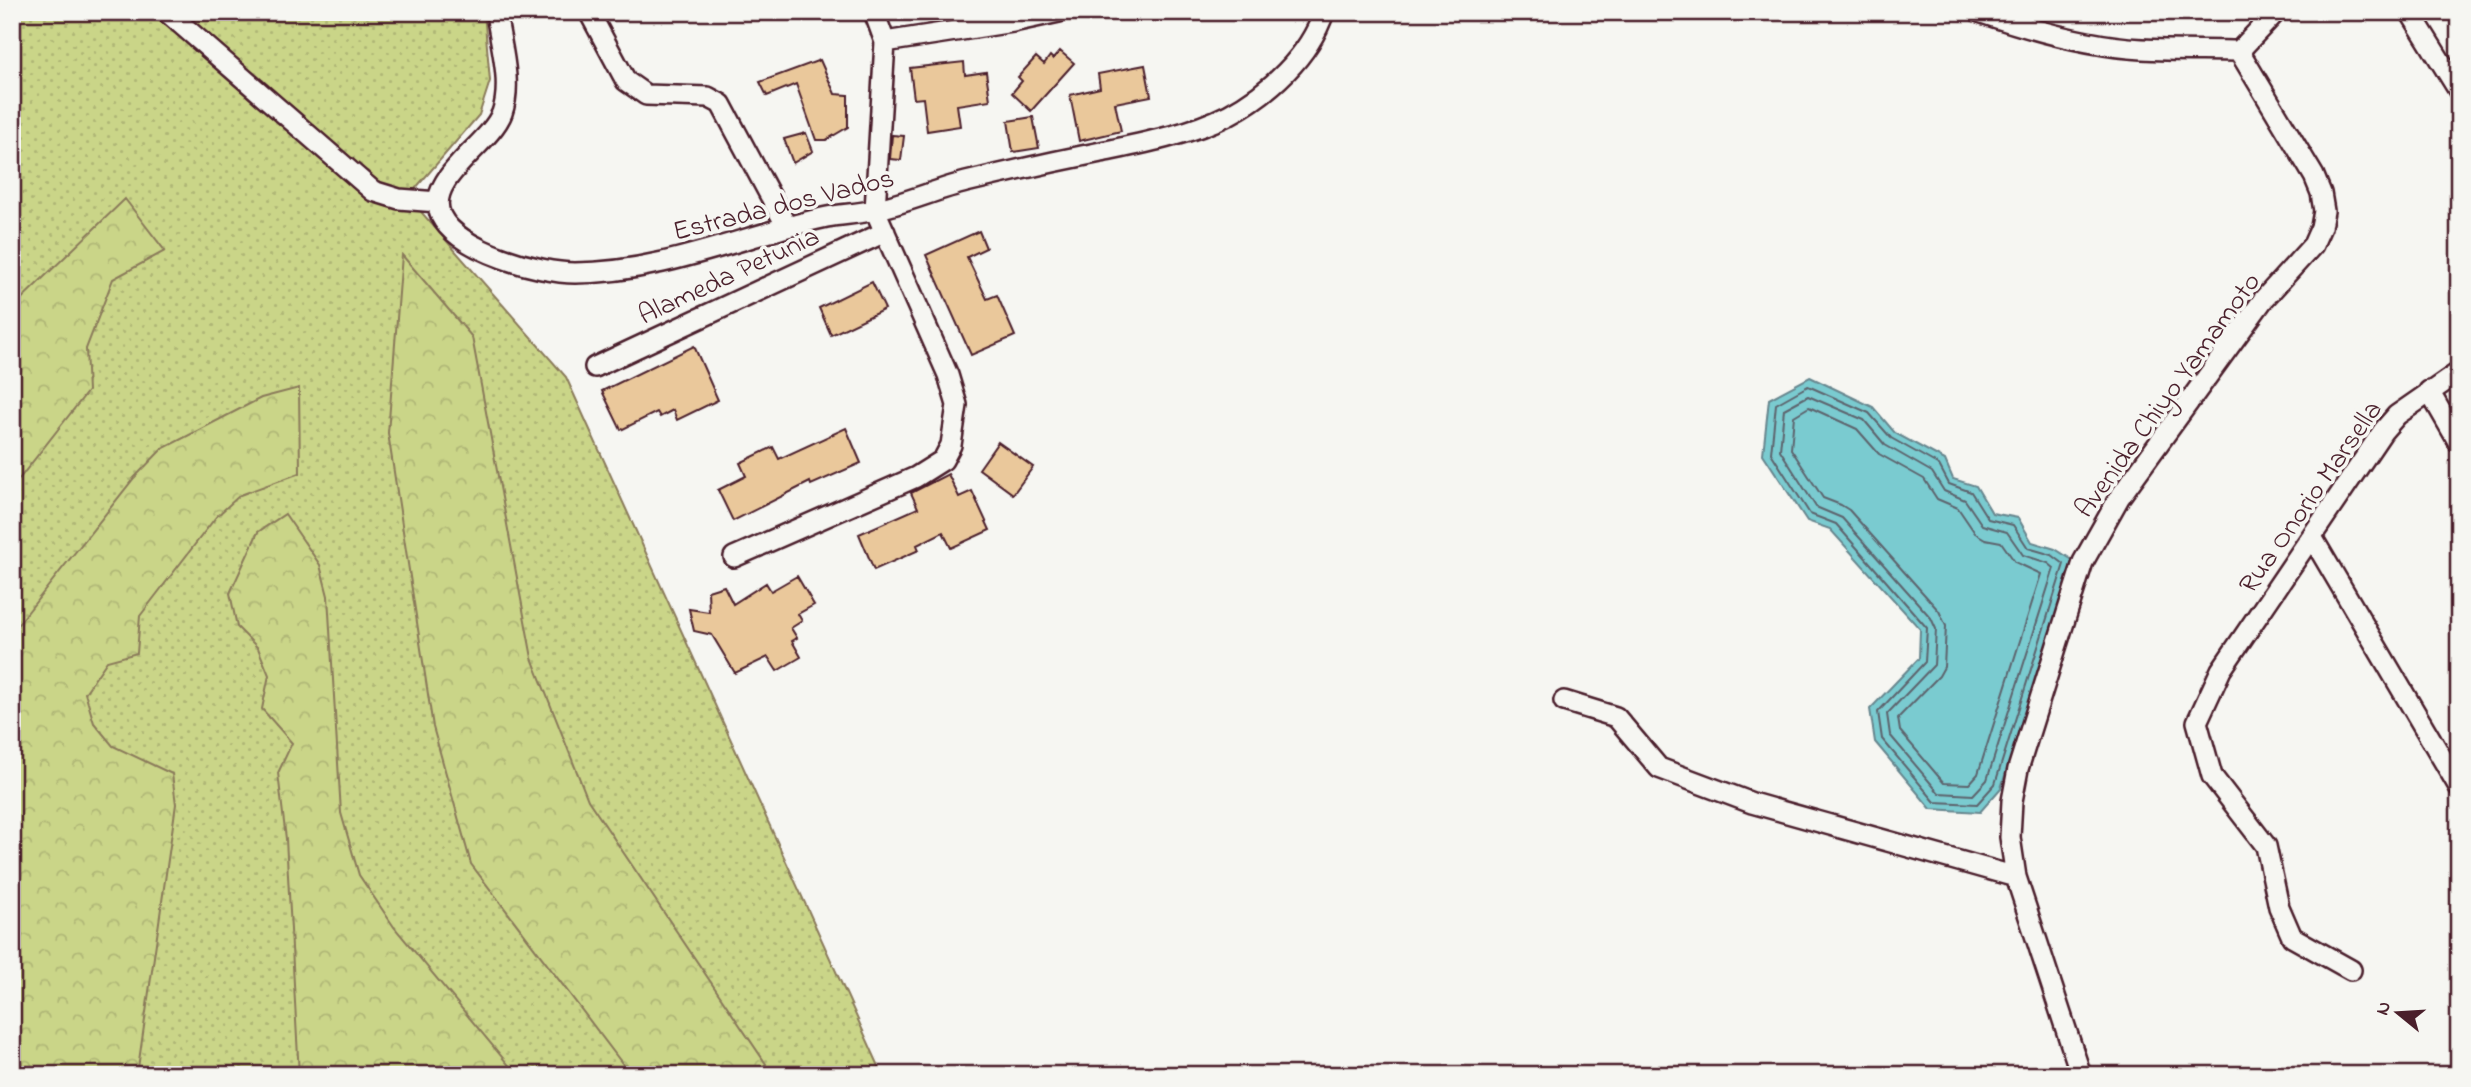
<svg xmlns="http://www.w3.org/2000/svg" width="2471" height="1087" viewBox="0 0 2471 1087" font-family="'Indie Flower',sans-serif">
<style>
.grass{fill:url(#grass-dots);stroke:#8a7a5a;stroke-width:2}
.forest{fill:url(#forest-crowns);stroke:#8a7a5a;stroke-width:2}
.water{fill:#7acbd0;stroke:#67868e;stroke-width:2}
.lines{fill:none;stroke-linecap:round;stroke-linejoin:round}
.shore{stroke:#5d646d;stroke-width:2}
.building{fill:#eac89b;stroke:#4a1f2b;stroke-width:2}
.minor-casing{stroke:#4a1f2b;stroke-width:24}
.minor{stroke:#f6f6f2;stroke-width:19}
.labels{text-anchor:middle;stroke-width:7;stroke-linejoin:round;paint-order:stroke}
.street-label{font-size:28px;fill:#4a1f2b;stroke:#f6f6f2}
</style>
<defs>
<pattern id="grass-dots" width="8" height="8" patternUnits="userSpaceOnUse" patternTransform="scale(1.75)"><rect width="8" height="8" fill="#cad588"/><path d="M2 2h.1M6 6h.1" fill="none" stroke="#afb676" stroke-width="1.8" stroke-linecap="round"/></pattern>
<pattern id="forest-crowns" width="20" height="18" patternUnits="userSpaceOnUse" patternTransform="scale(1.75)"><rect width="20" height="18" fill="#cad588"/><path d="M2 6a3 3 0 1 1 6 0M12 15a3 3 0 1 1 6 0" fill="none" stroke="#afb676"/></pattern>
</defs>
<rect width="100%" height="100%" fill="#f6f6f2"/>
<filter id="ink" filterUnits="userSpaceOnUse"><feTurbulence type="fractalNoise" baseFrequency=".0143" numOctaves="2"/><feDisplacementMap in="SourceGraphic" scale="14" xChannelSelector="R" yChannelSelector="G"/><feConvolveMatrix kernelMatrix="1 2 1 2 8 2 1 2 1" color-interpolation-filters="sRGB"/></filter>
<g filter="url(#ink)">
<path class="grass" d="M12,12H484L490,81L479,115L408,197L566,377L883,1075H12Z"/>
<path class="forest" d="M125,199L165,251L113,279L86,349L88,391L12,488V308Z
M402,255L472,337L532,658L588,800L766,1064L755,1075H631L471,864L433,727L388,433Z
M299,388L300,473L240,495L216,517L140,616L137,653L107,661L85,693L94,723L113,746L172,774L176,804L137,1075H12V632L134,478L162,449L261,398Z
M285,514L320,565L328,596L341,813L359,875L394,927L517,1075H299L286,839L278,773L292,743L262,709L269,675L258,648L237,627L230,593L258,532Z"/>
<path class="water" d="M1810,377L1873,407L1895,433L1945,460L1953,479L1976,486L1992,513L2018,518L2032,542L2055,549L2074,561L2001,788L1980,812L1931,809L1875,742L1870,709L1919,658L1920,629L1830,529L1807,521L1763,454L1769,399Z"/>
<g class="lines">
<path class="shore" d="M1808,386L1869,413L1891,438L1939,465L1949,484L1971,492L1988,519L2013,525L2028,548L2052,555L2064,564L1995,784L1977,804L1935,802L1882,739L1878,712L1925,662L1927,628L1836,524L1810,514L1771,453L1776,404Z
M1808,396L1864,420L1885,445L1932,472L1944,491L1965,500L1982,525L2007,532L2023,555L2048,563L2054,568L1987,780L1973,795L1939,793L1890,735L1887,714L1934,665L1936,629L1931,618L1842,518L1816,507L1780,450L1784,409Z
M1809,407L1857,429L1879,454L1924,479L1937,499L1958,508L1975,533L1985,539L2001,542L2015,562L2041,574L1978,774L1969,784L1944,783L1900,731L1898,718L1939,676L1944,667L1946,626L1939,611L1849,510L1841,505L1823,498L1791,449L1794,416Z"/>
</g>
<path class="building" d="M1060,51L1074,63L1031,111L1012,93L1022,81L1018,77L1036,57L1044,64L1050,56L1053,59Z
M820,60L835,94L848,95V127L826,140H816L796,84L767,96L760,82Z
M964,62L965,75L986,72L990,100L957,105L960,126L927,131L923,98L914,99L910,68Z
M1145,65L1151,96L1115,103L1121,131L1079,141L1070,95L1100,88L1098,74Z
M1033,117L1039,148L1013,152L1008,121Z
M806,133L813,151L793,163L784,139Z
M892,135L904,136L901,160L890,159Z
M979,231L986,248L967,257L987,299L997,295L1015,336L971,355L926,255Z
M872,282L885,309L831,335L819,308Z
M694,346L718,400L677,420L673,410L660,417L657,412L621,430L602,391Z
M846,428L861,463L811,485L810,482L733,521L718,490L746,476L740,463L773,447L779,459Z
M998,442L1033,467L1013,494L979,469Z
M948,474L959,497L972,491L990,530L951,548L943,532L917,545L919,550L874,570L859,534L918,508L911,493Z
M797,576L814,605L798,614L802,621L791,628L797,638L792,641L801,657L777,671L768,657L735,673L712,635L694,631L689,609L709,612L708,591L724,586L733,604L766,583L771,591Z"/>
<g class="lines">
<defs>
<path id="minor" d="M167,12L373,191L399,199L438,202
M496,12C500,43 513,83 502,113C489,146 424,179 441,216C458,251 540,273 575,273C645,273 714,248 780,229C796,225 811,220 827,217C843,214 859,214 874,210C906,203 935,190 966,182C1011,171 1056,161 1101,152C1144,143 1188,135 1228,115C1269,93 1309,57 1324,12
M589,12L626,81L646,95L708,97L721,104L787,227
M1979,12C2031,30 2087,46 2142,49C2174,51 2207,50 2239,51
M2410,12L2459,91
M885,42L1013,22L1059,12
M2239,51L2276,12
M595,367L885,232
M2429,391L2459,443
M2312,537L2459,787
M734,557L916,477L943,460L951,445L957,405L948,375L875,210L885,42L874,12
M1564,701L1616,717L1659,768L1752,803L2016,877
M2351,970L2292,937L2279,907L2266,846L2212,776L2197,722L2221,670L2383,431L2397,415L2459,372
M2081,1075L2016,877L2010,837L2012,801L2018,769L2083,562L2119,498L2263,300L2313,245L2321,227L2324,211L2321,193L2314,176L2239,51"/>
</defs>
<use href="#minor" class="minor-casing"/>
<use href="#minor" class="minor"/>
</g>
</g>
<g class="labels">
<g class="street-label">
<text transform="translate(783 203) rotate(-14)" y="10">Estrada dos Vados</text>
<text transform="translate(728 274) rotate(-25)" y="10">Alameda Petunia</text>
<text transform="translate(2166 394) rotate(-54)" y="10">Avenida Chiyo Yamamoto</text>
<text transform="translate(2309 496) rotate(-55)" y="10">Rua Onorio Marsella</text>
</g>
</g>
<rect width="2471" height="1087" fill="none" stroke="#f6f6f2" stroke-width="42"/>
<rect x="21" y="21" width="2429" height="1045" fill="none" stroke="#4a1f2b" stroke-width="2.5" filter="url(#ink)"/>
<g transform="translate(2398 1013) rotate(288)" stroke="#f6f6f2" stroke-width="5" paint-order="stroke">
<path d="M0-5L12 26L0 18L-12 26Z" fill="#4a1f2b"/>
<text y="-10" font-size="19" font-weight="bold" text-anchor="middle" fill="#4a1f2b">N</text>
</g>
</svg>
